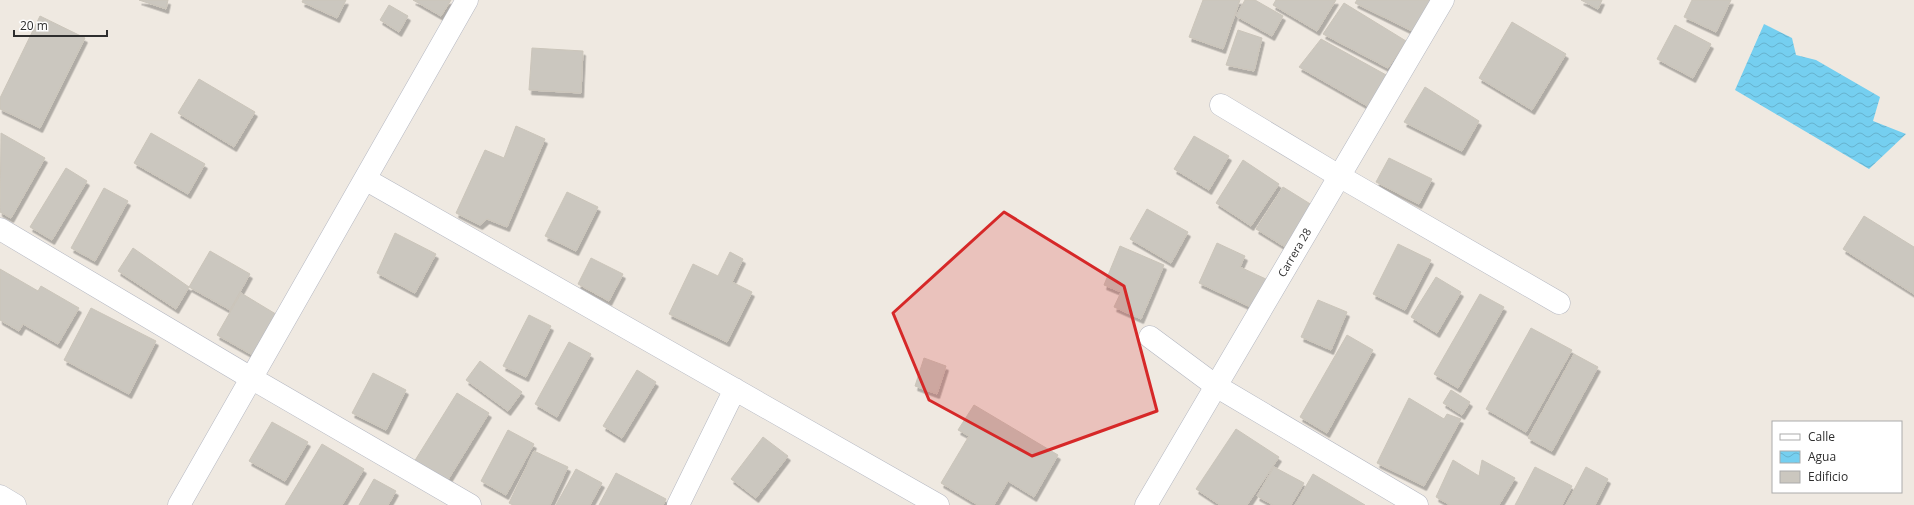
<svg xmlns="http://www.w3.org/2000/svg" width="1914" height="505" viewBox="0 0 1914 505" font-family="'Open Sans',sans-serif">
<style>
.water{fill:url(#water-waves)}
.building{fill:#cbc7bf;stroke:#cbc5ba;filter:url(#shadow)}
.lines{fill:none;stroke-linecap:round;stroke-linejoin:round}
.street-casing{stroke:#b4b7c1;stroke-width:23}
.secondary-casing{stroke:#b4b7c1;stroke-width:23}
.street{stroke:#fff;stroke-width:22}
.secondary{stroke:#fff;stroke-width:22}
.marked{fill:#d62828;fill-opacity:0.2;stroke:#d62828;stroke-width:3;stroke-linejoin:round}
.labels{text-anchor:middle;stroke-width:4;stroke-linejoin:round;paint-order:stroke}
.street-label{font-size:11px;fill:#2e2e2e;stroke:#fff}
</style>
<defs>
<pattern id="water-waves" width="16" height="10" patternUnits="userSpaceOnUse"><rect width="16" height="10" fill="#75cff0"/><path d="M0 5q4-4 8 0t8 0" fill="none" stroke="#66b2ce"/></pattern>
<filter id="shadow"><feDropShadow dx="2.5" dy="4.5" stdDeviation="0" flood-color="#0004"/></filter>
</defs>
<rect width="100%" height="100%" fill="#efe9e1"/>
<path class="water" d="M1764,24L1792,38L1796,55L1816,60L1880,97L1873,121L1906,134L1869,169L1735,90Z"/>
<path class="building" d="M139,0H168L166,9Z
M303,0H346L337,18L302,2Z
M413,0H451L441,16Z
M1203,0H1240L1223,49L1189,37Z
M1245,0H1255L1283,16L1272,36L1236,16Z
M1276,0H1336L1317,31L1273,5Z
M1357,0H1430L1414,32L1355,3Z
M1581,0H1602L1598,9Z
M1692,0H1731L1716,32L1684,17Z
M1344,3L1406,41L1388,68L1323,34Z
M389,5L408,16L399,32L380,20Z
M40,16L85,38L40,128L0,109V98Z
M1512,22L1566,54L1532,110L1479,78Z
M1675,25L1711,44L1693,78L1657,59Z
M1238,30L1262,38L1254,71L1226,65Z
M1321,39L1388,76L1369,107L1299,67Z
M532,48L583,51L581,93L529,90Z
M199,79L255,112L234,147L178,113Z
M1425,87L1479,121L1462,151L1404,122Z
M516,126L545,139L507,227L487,219L480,225L456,213L485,150L504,158Z
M1,133L45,158L11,218L0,212Z
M151,133L205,164L188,194L134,163Z
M1194,136L1229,156L1209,190L1174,169Z
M1389,158L1432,179L1419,204L1376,182Z
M1243,160L1279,184L1251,226L1216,203Z
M66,168L87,181L52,240L30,227Z
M1283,187L1312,205L1285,247L1256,229Z
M104,188L128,201L95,261L71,248Z
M567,192L598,207L576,251L545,236Z
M1147,209L1188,232L1171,263L1130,239Z
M1864,216L1914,247V294L1843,249Z
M395,233L436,254L415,293L377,273Z
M1217,243L1245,256L1240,267L1268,280L1255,309L1199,283Z
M1398,244L1431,260L1405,310L1373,294Z
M1120,246L1164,265L1141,319L1114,307L1121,292L1104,285Z
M133,248L189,287L176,309L118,271Z
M210,251L250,274L230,310L189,287Z
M730,252L743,259L732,282L752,292L727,342L669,314L693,264L718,276Z
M591,258L623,274L609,301L578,284Z
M0,269L38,291L41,286L79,308L58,344L23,324L19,331L0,320Z
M1436,277L1461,292L1437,333L1411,317Z
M241,293L279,316L256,357L217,335Z
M1480,294L1504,307L1458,388L1434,374Z
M1318,300L1347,312L1331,350L1301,337Z
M91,308L156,341L129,394L64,360Z
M529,315L551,326L526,377L503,366Z
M1531,328L1572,350L1526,432L1486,409Z
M1347,335L1373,350L1327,433L1300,417Z
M569,342L591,354L557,417L535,404Z
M1574,354L1598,367L1552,451L1528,438Z
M924,358L946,366L937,394L915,386Z
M480,361L522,392L508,411L466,380Z
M637,370L656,382L622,438L603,426Z
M373,373L406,390L386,430L352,413Z
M1451,390L1470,402L1462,415L1443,403Z
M457,393L489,413L446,483L414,462Z
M1409,398L1444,419L1447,414L1461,419L1424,486L1377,463Z
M974,405L1058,455L1034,497L1008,481L994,505H978L941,483L969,436L958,430Z
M272,422L308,442L285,481L249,461Z
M1236,429L1279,457L1247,505H1220L1196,489Z
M508,430L534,444L506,495L481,481Z
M763,437L788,456L756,498L731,479Z
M322,444L364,469L342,505H285Z
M534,451L568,467L550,505H513L509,503Z
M1453,460L1479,476L1482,460L1515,478L1499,505H1450L1436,497Z
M1274,467L1304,483L1291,505H1273L1257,496Z
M1535,467L1572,486L1562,505H1515Z
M1586,467L1608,479L1595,505H1566Z
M576,469L602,483L590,505H556Z
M616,473L666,499L663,505H599Z
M1313,474L1365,505H1295Z
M374,479L396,491L388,505H359Z"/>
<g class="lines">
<defs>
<path id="street" d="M1221,105L1339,176L1559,303
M365,179L938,505
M0,229L251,378L470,505
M1150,337L1216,386L1417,505
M0,496L15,505
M179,505L467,0
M678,505L735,389"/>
<g id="secondary">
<path id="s1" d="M1146,505L1443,0"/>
</g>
</defs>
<use href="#street" class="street-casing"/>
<use href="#secondary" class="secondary-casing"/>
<use href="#street" class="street"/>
<use href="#secondary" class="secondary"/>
</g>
<path class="marked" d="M1004,212L1124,286L1157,411L1032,456L929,400L893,313Z"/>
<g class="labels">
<g class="street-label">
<text dy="4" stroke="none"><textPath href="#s1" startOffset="293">Carrera 28</textPath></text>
</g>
</g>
<rect x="1772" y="421" width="130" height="72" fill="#ffffff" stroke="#ababab"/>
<rect x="1780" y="434" width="20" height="6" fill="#ffffff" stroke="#ababab"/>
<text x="1808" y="441" font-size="12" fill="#2e2e2e">Calle</text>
<rect x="1780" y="451" width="20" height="12" fill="url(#water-waves)" stroke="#ababab"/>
<text x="1808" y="461" font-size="12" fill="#2e2e2e">Agua</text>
<rect x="1780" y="471" width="20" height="12" fill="#cbc7bf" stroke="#ababab"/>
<text x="1808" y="481" font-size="12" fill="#2e2e2e">Edificio</text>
<path d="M14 30v6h93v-6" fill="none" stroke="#2e2e2e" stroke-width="2"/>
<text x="20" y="30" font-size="12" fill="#2e2e2e" stroke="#ffffff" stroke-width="3" paint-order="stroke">20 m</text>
</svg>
